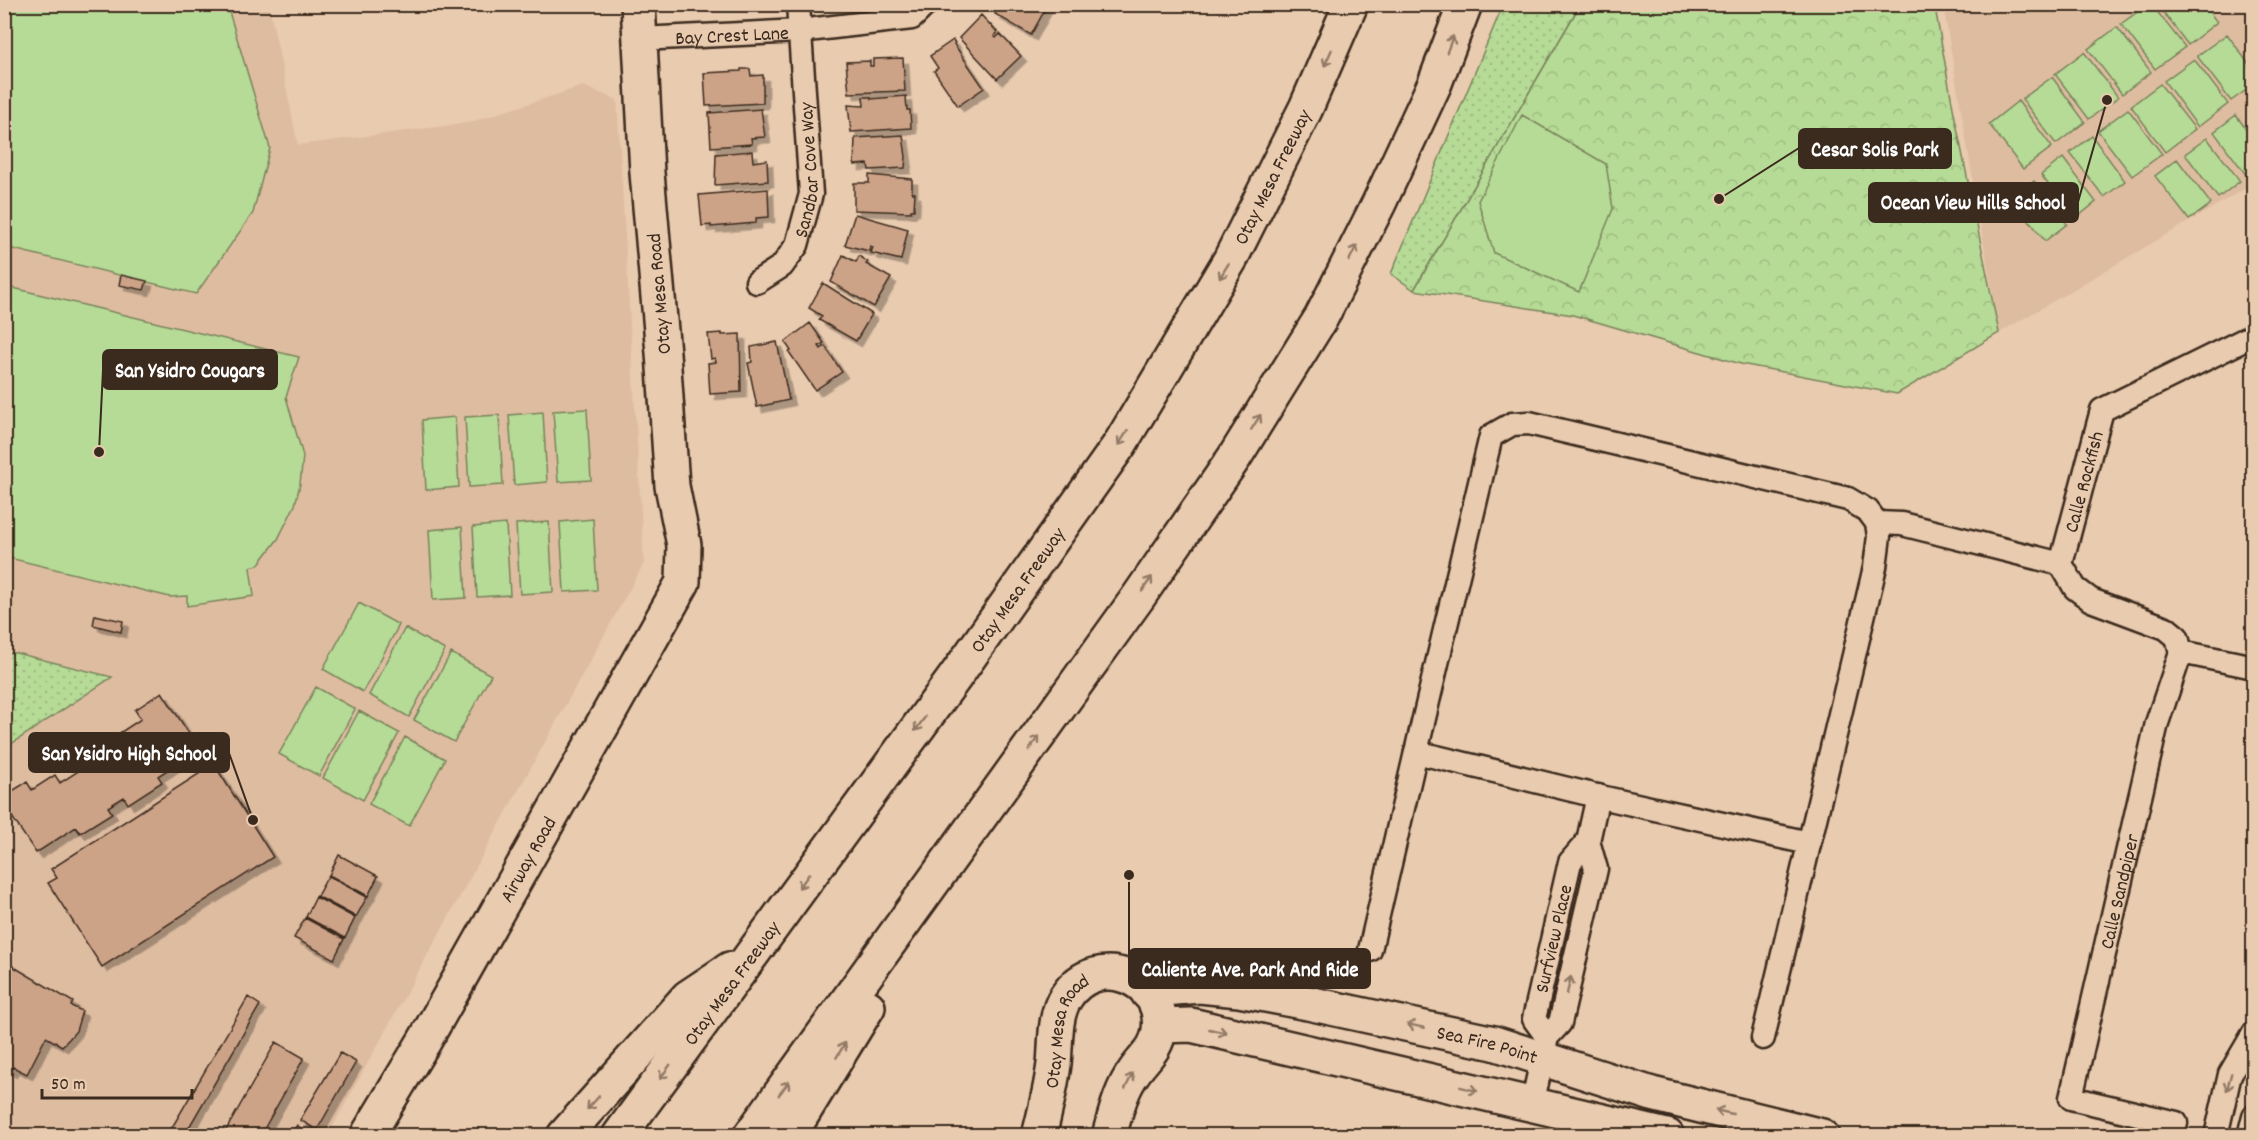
<svg xmlns="http://www.w3.org/2000/svg" width="2258" height="1140" viewBox="0 0 2258 1140" font-family="Dekko,sans-serif">
<style>
.built{fill:#debca0}
.grass{fill:url(#grass-dots);stroke:#78825a;stroke-width:1.5}
.park{fill:url(#park-crowns);stroke:#78825a;stroke-width:1.5}
.pitch{fill:#b6db96;stroke:#78825a;stroke-width:1.5}
.building{fill:#cda388;stroke:#3b2a1e;stroke-width:1.5;filter:url(#shadow)}
.lines{fill:none;stroke-linecap:round;stroke-linejoin:round}
.street-casing{stroke:#3b2a1e;stroke-width:27}
.secondary-casing{stroke:#3b2a1e;stroke-width:38}
.highway-casing{stroke:#3b2a1e;stroke-width:38}
.street{stroke:#e9cbaf;stroke-width:22}
.secondary{stroke:#e9cbaf;stroke-width:33}
.highway{stroke:#e9cbaf;stroke-width:33}
.oneway{stroke:#927a66}
.labels{text-anchor:middle;stroke-width:5;stroke-linejoin:round;paint-order:stroke}
.street-label{font-size:20px;fill:#3b2a1e;stroke:#e9cbaf}
.leader{fill:none;stroke:#3b2a1e;stroke-width:2}
.callout-dot{fill:#3b2a1e;stroke:#e9cbaf;stroke-width:2}
.callout{fill:#3b2a1e;stroke:#3b2a1e;stroke-width:2}
.callout-label{font-size:21px;text-anchor:middle;font-weight:bold;fill:#fff}
</style>
<defs>
<pattern id="grass-dots" width="8" height="8" patternUnits="userSpaceOnUse" patternTransform="scale(1.5)"><rect width="8" height="8" fill="#b6db96"/><path d="M2 2h.1M6 6h.1" fill="none" stroke="#9dbc81" stroke-width="1.8" stroke-linecap="round"/></pattern>
<pattern id="park-crowns" width="20" height="18" patternUnits="userSpaceOnUse" patternTransform="scale(1.5)"><rect width="20" height="18" fill="#b6db96"/><path d="M2 6a3 3 0 1 1 6 0M12 15a3 3 0 1 1 6 0" fill="none" stroke="#9dbc81"/></pattern>
<filter id="shadow"><feDropShadow dx="5.5" dy="5.5" stdDeviation="0" flood-color="#0004"/></filter>
</defs>
<rect width="100%" height="100%" fill="#e9cbaf"/>
<filter id="ink" filterUnits="userSpaceOnUse"><feTurbulence type="fractalNoise" baseFrequency=".0167" numOctaves="2"/><feDisplacementMap in="SourceGraphic" scale="12" xChannelSelector="R" yChannelSelector="G"/><feConvolveMatrix kernelMatrix="1 2 1 2 8 2 1 2 1" color-interpolation-filters="sRGB"/></filter>
<g filter="url(#ink)">
<path class="built" d="M1961,4L2253,5V184L1999,333L1945,16Z
M5,5H269L298,145L468,123L583,86L617,100L644,563L328,1135L5,1136Z"/>
<path class="grass" d="M1503,5H1580L1414,290L1391,274Z
M5,653H16L112,677L5,748Z"/>
<path class="park" d="M1580,5H1947L1936,13L1953,108L1999,333L1897,394L1741,364L1573,315L1414,290Z"/>
<path class="pitch" d="M4,5H227L270,148L253,213L196,294L5,247Z
M2147,5H2152L2185,47L2155,69L2121,24Z
M2158,5H2204L2217,22L2188,45Z
M2117,27L2151,72L2122,94L2088,49Z
M2227,34L2253,70V85L2231,101L2197,56Z
M2084,52L2118,97L2089,119L2055,74Z
M2194,59L2228,104L2198,127L2164,81Z
M2052,77L2085,122L2056,144L2022,99Z
M2160,84L2195,129L2165,152L2131,106Z
M2018,101L2052,147L2023,169L1989,124Z
M2128,109L2162,154L2132,176L2098,131Z
M1522,115L1606,164L1613,209L1579,292L1494,253L1478,201Z
M2236,115L2253,139V171L2247,176L2214,132Z
M2092,136L2125,181L2104,197L2070,153Z
M2207,138L2240,181L2218,198L2185,154Z
M2063,158L2096,202L2075,219L2041,175Z
M2177,159L2211,204L2189,220L2155,176Z
M2034,181L2067,224L2045,241L2012,198Z
M5,286L299,357L286,397L303,456L300,484L295,505L278,539L258,565L250,567L254,596L187,606V596L170,597L5,557Z
M587,409L591,480L558,482L553,411Z
M543,412L547,482L514,485L509,415Z
M499,415L503,485L469,487L465,417Z
M455,417L459,487L426,490L422,420Z
M593,519L597,590L564,592L560,522Z
M549,522L553,592L520,594L516,524Z
M506,524L510,595L477,597L473,527Z
M462,527L466,598L433,600L429,530Z
M359,603L399,625L363,692L323,669Z
M405,628L445,650L409,717L369,695Z
M451,653L491,675L454,742L414,720Z
M316,687L355,709L319,776L279,754Z
M359,711L399,733L363,800L323,778Z
M405,737L445,759L409,826L369,804Z"/>
<path class="building" d="M991,4H1044L1047,6L1031,35L995,14L998,8Z
M981,15L997,32L994,36L996,38L1000,34L1021,56L997,79L959,38Z
M953,40L955,43L954,44L984,88L958,106L934,71L938,68L930,56Z
M903,58L905,91L849,93L846,62L870,61V66H873V59Z
M741,69H750L751,76L763,75V103L706,106L704,73L741,71Z
M906,96L907,110H910L911,128L851,132L848,105L864,106L863,97H871V99Z
M761,109L765,137L751,138L752,144L711,147L709,113Z
M903,135L906,157L905,168L869,170L868,164L854,165L855,138Z
M752,151L753,162L767,160L768,181L715,185L716,154Z
M869,175L912,179V193H915L914,210H911V212L854,210V183H869Z
M768,189L769,217L756,218V223L711,227V225L702,226L699,195Z
M855,214L908,229L901,260L871,253L873,247L870,246L869,251L845,245Z
M843,255L856,262L859,256L868,262L866,264L891,278L874,307L831,282Z
M121,275L147,281L144,290L119,285Z
M823,283L872,314L856,341L819,320L822,316L809,308Z
M810,323L824,343L819,346L821,349L825,346L842,372L815,390L789,352L791,351L785,342Z
M722,333V335L740,334L741,392L710,394L708,363L716,362L715,358L711,359L708,334Z
M777,342L789,400L757,407L748,363L752,362L751,347Z
M95,615L123,621L121,632L93,625Z
M162,692L199,749L158,776L162,782L128,804L124,797L108,807L112,813L80,833L76,827L36,853L4,805V796L27,782L32,790L55,775L60,783L123,742L118,734L141,719L135,710Z
M214,764L273,857L102,967L48,883L57,878L51,869Z
M339,855L378,876L368,896L329,875Z
M328,876L367,897L356,917L317,896Z
M316,897L355,918L345,938L306,917Z
M305,918L344,939L334,959L294,938Z
M4,961L73,1002L71,1006L82,1011L76,1031L69,1039L62,1046L46,1037L27,1074L13,1067L11,1072L4,1068Z
M248,997L260,1005L184,1136H167Z
M276,1042L304,1058L260,1136H231L225,1132Z
M340,1053L356,1062L317,1130L300,1120Z
M297,1125L310,1136H289Z"/>
<g class="lines">
<defs>
<g id="street">
<path id="s1" d="M640,39L799,31L912,18L926,4"/>
<path id="s2" d="M757,282L782,266L797,245L811,194L798,4"/>
<path d="M1877,523L1902,524L2061,564"/>
<path id="s3" d="M2181,652L2177,637L2166,628L2091,600L2075,588L2061,564L2102,410L2254,335"/>
<path d="M1370,950L1416,752"/>
<path id="s4" d="M1547,1037L1534,1019L1570,862L1588,841"/>
<path d="M1763,1038L1875,567L1879,536L1877,523L1868,511L1848,499L1529,423L1512,424L1491,436L1416,752L1605,798L1809,843"/>
<path d="M1532,1105L1547,1037L1560,1023L1596,869L1588,841L1598,796"/>
<path id="s5" d="M2176,1123L2071,1098L2157,723L2181,652L2254,667"/>
<path d="M2216,1136L2230,1074L2254,1033"/>
<path d="M2249,1136L2254,1116"/>
</g>
<g id="secondary">
<path id="s6" d="M1148,993L1164,989L1200,986L1239,990L1308,1003L1494,1043L1652,1094L1822,1136"/>
<path d="M1160,1026L1191,1025L1667,1136"/>
<path id="s7" d="M367,1136L425,1040L683,582L684,545L672,486L663,353L647,173L638,4"/>
<path id="s8" d="M1039,1136C1045,1112 1051,1088 1054,1064C1056,1043 1054,1015 1066,997C1096,950 1166,978 1159,1030C1157,1049 1144,1057 1134,1072C1121,1089 1115,1115 1109,1136"/>
</g>
<g id="highway">
<path d="M564,1136L688,997L730,969"/>
<path id="s9" d="M619,1136L955,677L1120,444L1230,260L1306,108L1351,4"/>
<path d="M750,1136L1139,596L1234,458L1321,318L1379,203L1435,83L1465,4"/>
<path d="M789,1136L868,1007"/>
</g>
</defs>
<use href="#street" class="street-casing"/>
<use href="#secondary" class="secondary-casing"/>
<use href="#highway" class="highway-casing"/>
<use href="#street" class="street"/>
<use href="#secondary" class="secondary"/>
<use href="#highway" class="highway"/>
</g>
<defs><path id="oneway-shaft" d="M-6 0H5M1.5-3L5.5 0L1.5 3" fill="none" stroke-width="1.6" stroke-linecap="round" stroke-linejoin="round" transform="scale(1.5)"/></defs>
<g class="oneway">
<use href="#oneway-shaft" transform="translate(1450 44) rotate(-69)"/>
<use href="#oneway-shaft" transform="translate(1328 58) rotate(114)"/>
<use href="#oneway-shaft" transform="translate(1353 253) rotate(-63)"/>
<use href="#oneway-shaft" transform="translate(1224 271) rotate(121)"/>
<use href="#oneway-shaft" transform="translate(1256 422) rotate(-58)"/>
<use href="#oneway-shaft" transform="translate(1123 438) rotate(122)"/>
<use href="#oneway-shaft" transform="translate(1147 584) rotate(-56)"/>
<use href="#oneway-shaft" transform="translate(920 724) rotate(126)"/>
<use href="#oneway-shaft" transform="translate(1034 743) rotate(-54)"/>
<use href="#oneway-shaft" transform="translate(804 881) rotate(126)"/>
<use href="#oneway-shaft" transform="translate(1569 985) rotate(-77)"/>
<use href="#oneway-shaft" transform="translate(1416 1026) rotate(-168)"/>
<use href="#oneway-shaft" transform="translate(1218 1031) rotate(13)"/>
<use href="#oneway-shaft" transform="translate(841 1050) rotate(-59)"/>
<use href="#oneway-shaft" transform="translate(665 1072) rotate(126)"/>
<use href="#oneway-shaft" transform="translate(1129 1081) rotate(-64)"/>
<use href="#oneway-shaft" transform="translate(2229 1082) rotate(105)"/>
<use href="#oneway-shaft" transform="translate(784 1088) rotate(-54)"/>
<use href="#oneway-shaft" transform="translate(1469 1089) rotate(14)"/>
<use href="#oneway-shaft" transform="translate(593 1103) rotate(132)"/>
<use href="#oneway-shaft" transform="translate(1724 1112) rotate(-167)"/>
</g>
</g>
<g class="labels">
<g class="street-label">
<text dy="7" stroke="none"><textPath href="#s1" startOffset="92">Bay Crest Lane</textPath></text>
<text dy="7" stroke="none"><textPath href="#s2" startOffset="132">Sandbar Cove Way</textPath></text>
<text dy="7" stroke="none"><textPath href="#s9" startOffset="1162">Otay Mesa Freeway</textPath></text>
<text transform="translate(658 294) rotate(-95)" y="7">Otay Mesa Road</text>
<text dy="7" stroke="none"><textPath href="#s3" startOffset="243">Calle Rockfish</textPath></text>
<text dy="7" stroke="none"><textPath href="#s9" startOffset="676">Otay Mesa Freeway</textPath></text>
<text dy="7" stroke="none"><textPath href="#s7" startOffset="320">Airway Road</textPath></text>
<text dy="7" stroke="none"><textPath href="#s5" startOffset="320">Calle Sandpiper</textPath></text>
<text dy="7" stroke="none"><textPath href="#s4" startOffset="105">Surfview Place</textPath></text>
<text dy="7" stroke="none"><textPath href="#s9" startOffset="190">Otay Mesa Freeway</textPath></text>
<text dy="7" stroke="none"><textPath href="#s8" startOffset="110">Otay Mesa Road</textPath></text>
<text dy="7" stroke="none"><textPath href="#s6" startOffset="346">Sea Fire Point</textPath></text>
</g>
</g>
<path class="leader" d="M1719 199L1799 148M2107 100L2078 202M99 452L103 370M253 820L229 753M1129 875L1129 969"/>
<g class="callout-dot">
<circle cx="1719" cy="199" r="6"/>
<circle cx="2107" cy="100" r="6"/>
<circle cx="99" cy="452" r="6"/>
<circle cx="253" cy="820" r="6"/>
<circle cx="1129" cy="875" r="6"/>
</g>
<g class="callout">
<rect x="1799" y="129" width="152" height="39" rx="6"/>
<rect x="1869" y="183" width="209" height="39" rx="6"/>
<rect x="103" y="350" width="174" height="39" rx="6"/>
<rect x="29" y="733" width="200" height="39" rx="6"/>
<rect x="1129" y="949" width="241" height="39" rx="6"/>
</g>
<g class="callout-label">
<text x="1875" y="156">Cesar Solis Park</text>
<text x="1973" y="209">Ocean View Hills School</text>
<text x="190" y="377">San Ysidro Cougars</text>
<text x="129" y="760">San Ysidro High School</text>
<text x="1250" y="976">Caliente Ave. Park And Ride</text>
</g>
<rect width="2258" height="1140" fill="none" stroke="#e9cbaf" stroke-width="24"/>
<rect x="12" y="12" width="2234" height="1116" fill="none" stroke="#3b2a1e" stroke-width="2" filter="url(#ink)"/>
<path d="M42 1089v9h150v-9" fill="none" stroke="#3b2a1e" stroke-width="3"/>
<text x="51" y="1089" font-size="18" fill="#3b2a1e" stroke="#e9cbaf" stroke-width="4.5" paint-order="stroke">50 m</text>
</svg>
